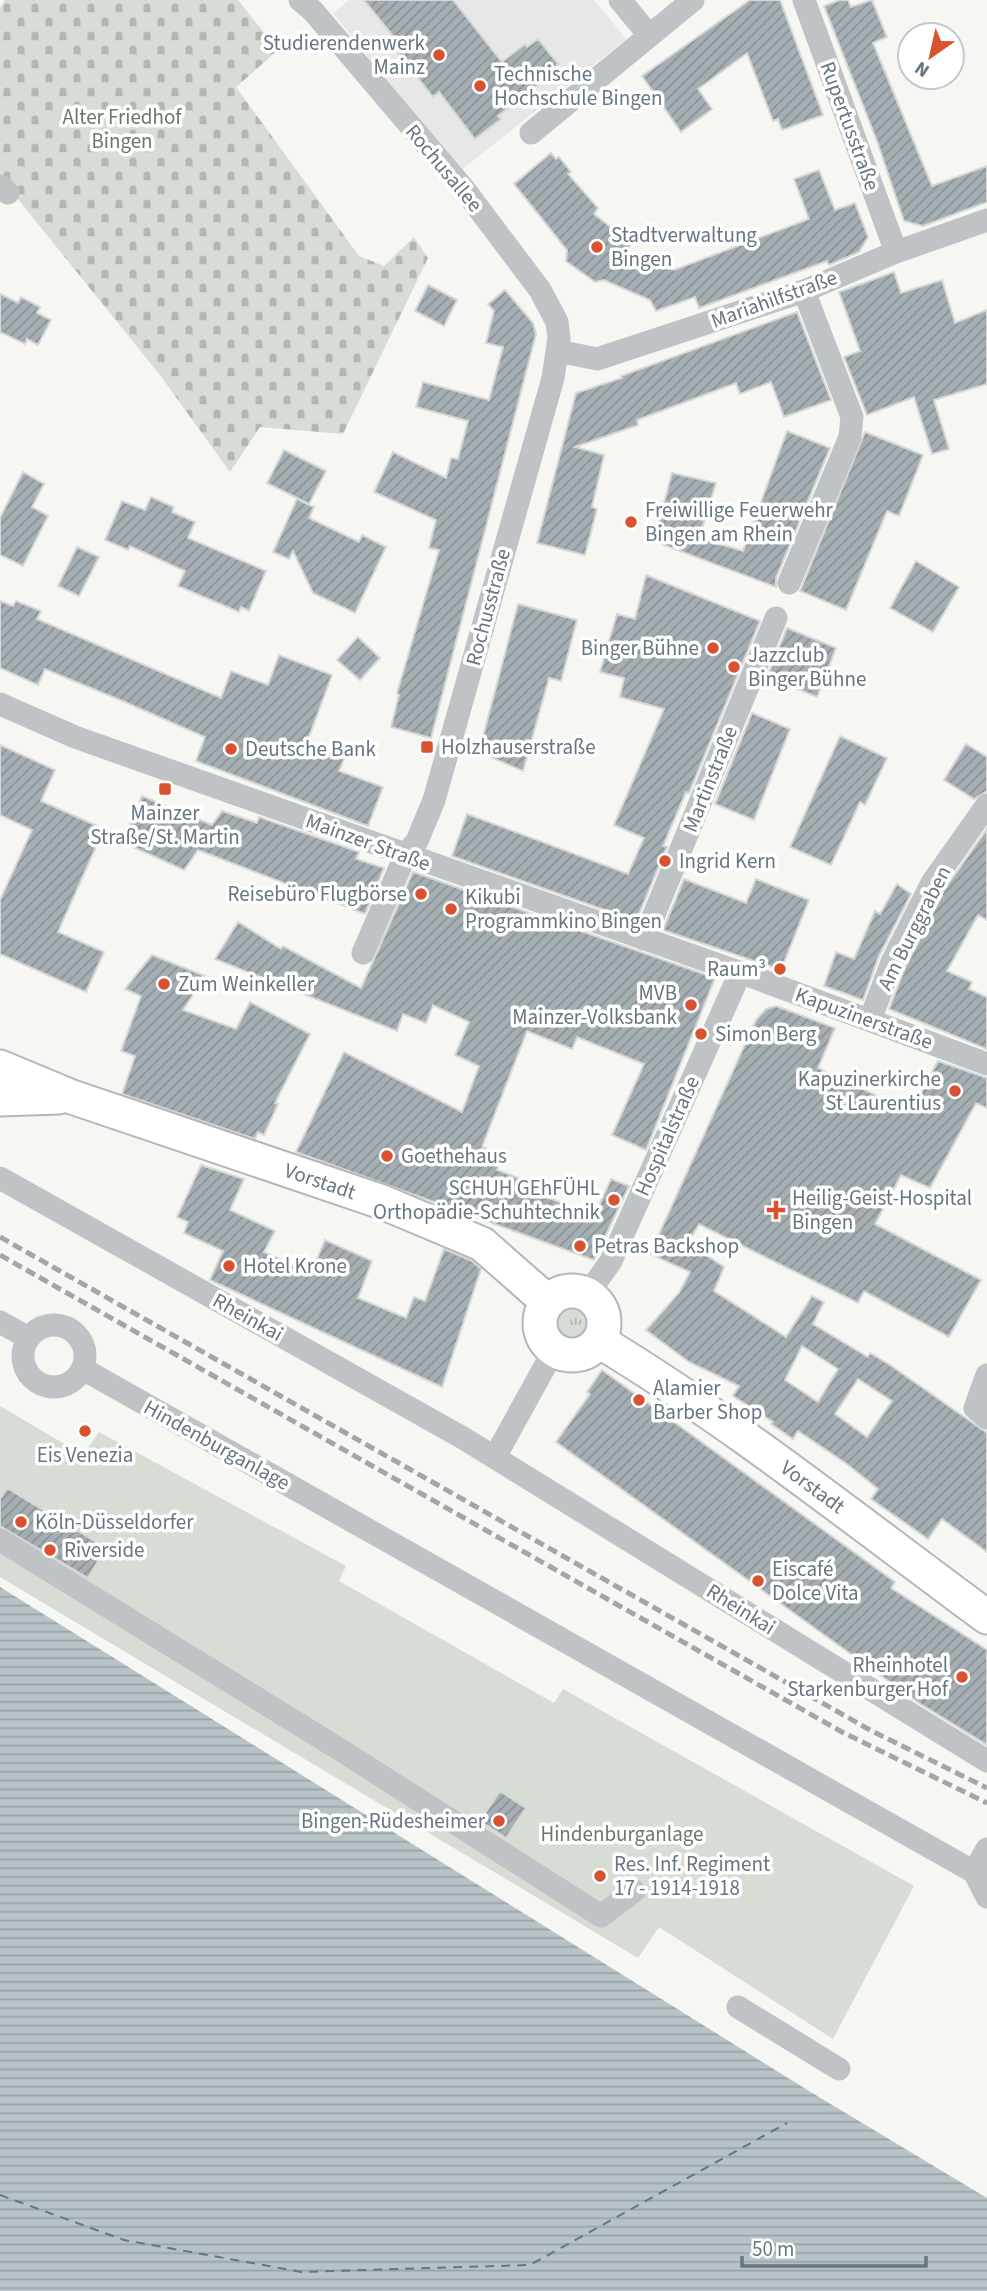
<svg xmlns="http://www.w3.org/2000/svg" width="987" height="2291" viewBox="0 0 987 2291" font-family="'Source Sans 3',sans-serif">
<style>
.built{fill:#e6e7e6}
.grass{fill:url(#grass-tufts)}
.cemetery{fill:url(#cemetery-stones)}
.green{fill:#d7dcd4}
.water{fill:url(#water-rules)}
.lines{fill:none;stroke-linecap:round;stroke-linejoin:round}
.ferry{stroke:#62777f;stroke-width:2;stroke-dasharray:9 7;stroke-linecap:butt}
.building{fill:url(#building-hatch);stroke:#d7d7d5;stroke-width:2;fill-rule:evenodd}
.secondary-casing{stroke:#b1b7bb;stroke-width:37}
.street{stroke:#bfc3c6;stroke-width:23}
.secondary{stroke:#fff;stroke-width:33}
.rail{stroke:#a0a7ab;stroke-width:5;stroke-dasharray:10 5;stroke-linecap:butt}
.poi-dot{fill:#d9512f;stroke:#fff;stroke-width:2.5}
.labels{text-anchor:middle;stroke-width:7;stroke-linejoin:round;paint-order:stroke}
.poi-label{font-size:21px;fill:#667682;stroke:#fff;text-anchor:start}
.park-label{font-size:21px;fill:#6a7965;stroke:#fff}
.street-label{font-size:21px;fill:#667682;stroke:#fff}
</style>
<defs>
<pattern id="grass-tufts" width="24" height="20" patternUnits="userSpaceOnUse" patternTransform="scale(1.75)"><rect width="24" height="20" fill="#d7dcd4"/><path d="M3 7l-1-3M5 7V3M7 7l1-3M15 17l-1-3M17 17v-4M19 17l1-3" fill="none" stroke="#b2b7b1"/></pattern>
<pattern id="cemetery-stones" width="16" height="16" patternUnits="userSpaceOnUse" patternTransform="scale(1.75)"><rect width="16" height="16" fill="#d7dcd4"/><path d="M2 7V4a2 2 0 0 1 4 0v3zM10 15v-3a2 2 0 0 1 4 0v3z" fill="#b2b7b1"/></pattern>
<pattern id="water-rules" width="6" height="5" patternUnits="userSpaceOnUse" patternTransform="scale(1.75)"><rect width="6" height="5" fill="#b8c3c7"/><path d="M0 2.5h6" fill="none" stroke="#99a3a7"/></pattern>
<pattern id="building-hatch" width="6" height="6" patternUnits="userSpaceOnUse" patternTransform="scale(1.75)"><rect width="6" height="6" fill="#a5aeb3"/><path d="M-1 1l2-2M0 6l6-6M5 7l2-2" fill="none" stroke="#8a9297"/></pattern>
</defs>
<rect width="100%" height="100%" fill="#f6f6f2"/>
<path class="built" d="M349,0H594L626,39L460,171L333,13Z"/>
<path class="grass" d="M552 1323a18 18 0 1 1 36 0a18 18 0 1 1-36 0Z"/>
<path class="cemetery" d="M5,0H238L278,50L236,87L359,256L384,266L414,237L428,258L343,434L260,427L230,472L160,375L0,177V8Z"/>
<path class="green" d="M0,1406L83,1455L99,1432L346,1566L339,1581L554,1703L563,1689L914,1886L833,2039L659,1927L638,1958L0,1577Z"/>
<path class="water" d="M0,1587L809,2091L987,2198V2291H0Z"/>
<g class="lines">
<path class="ferry" d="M0,2195L124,2240L302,2272L530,2265L787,2123"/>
</g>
<path class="building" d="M364,0H453L502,62L525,44L527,47L538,39L558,64L548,72L550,75L498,116L501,119L475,139L439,92L433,97L397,51L402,47Z
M750,0H780L823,115L782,130L778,119L773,121L747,53L698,89L712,109L681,132L642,76Z
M840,0H848L851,7L872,0L887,37L873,43L932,186L987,166V202L923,226L904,221L877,141L824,6Z
M551,153L556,159L559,157L571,172L568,174L598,208L594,214L631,243L628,251L674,270L809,219L794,179L819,170L835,210L855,203L868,237L859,252L829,265L827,261L699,308L695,297L656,311L650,300L604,280L595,282L566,261L567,250L514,184Z
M894,272L901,293L942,280L955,323L987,310V384L934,400L949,449L932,454L914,397L867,415L844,357L860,351L839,292Z
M428,285L457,300L444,326L415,311Z
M505,290L533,323L536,334L431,738L391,727L399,695L397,693L439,550L429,548L436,520L374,492L393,452L446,478L451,458L458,459L468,421L416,407L423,382L489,400L503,347L486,343L494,311L488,304Z
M0,294L18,303L21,297L40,307L37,313L51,320L38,345L27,339L25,344L0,332Z
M797,312L831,400L784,417L771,382L740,394L736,383L637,420L638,425L575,447L604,455L592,507L597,509L585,555L537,543L576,393L622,378L621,376Z
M787,431L830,448L776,578V587L645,538L650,524L658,526L672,473L716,483L699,538L743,551Z
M865,432L923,455L899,516L887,511L846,610L800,591Z
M284,450L326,471L309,504L267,483Z
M23,472L44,484L32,507L48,516L23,566L0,555V518Z
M151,497L174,507L172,512L195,522L188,538L266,571L249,611L241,607L239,612L178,586L185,571L130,546L128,550L105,540L122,501L145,510Z
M297,499L314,507L309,518L359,542L362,535L386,547L355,613L313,593L293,551L289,559L273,552Z
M77,547L99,557L79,596L58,586Z
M916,561L959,587L933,632L890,608Z
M646,575L760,621L689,793L686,792L663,846L667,847L636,921L452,856L467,814L628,874L644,838L614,825L664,709L620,697L624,678L600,672L617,614L635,619Z
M0,601L13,606L16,601L41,611L37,619L221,698L231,671L268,685L279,655L332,675L306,745L344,759L339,771L383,787L368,826L196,761L205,737L125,702L45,669L38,685L0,668Z
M518,604L577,620L561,681L549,678L523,771L479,752Z
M787,628L836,648L817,697L767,677Z
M358,637L380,658L360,680L337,660Z
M752,713L790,729L754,820L715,804Z
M840,736L887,758L865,805L860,802L831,865L790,847Z
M966,744L987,757V791L974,799L944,780Z
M0,745L55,770L41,801L104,829L58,932L104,952L86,992L0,954V900L32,830L0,815Z
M142,796L212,825L222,811L257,823L259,817L359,852L356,859L384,868L365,914L198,850L184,870L122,842Z
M987,829V920L978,915L947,971L972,982L969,989L987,997V1049L889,1009L905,968L944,890Z
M413,872L715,978L646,1150L612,1135L644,1064L577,1037L572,1049L527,1031L482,1147L502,1154L497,1170L519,1178L517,1184L536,1191L535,1193L595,1215L611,1179L629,1186L594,1260L296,1152L344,1052L462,1112L479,1066L455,1055L469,1022L433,1005L426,1023L403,1014L397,1031L215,959L238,922L281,949L283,946L361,988Z
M684,879L746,903L756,879L809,900L781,970L663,930Z
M897,884L911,894L879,956L863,1000L824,986L836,952L854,959L875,911L880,914Z
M152,955L205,976L183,1010L236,1029L250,1002L310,1034L275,1103L278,1104L264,1135L258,1132L255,1139L122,1094L135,1056L121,1051L141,996L125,989Z
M776,1006L835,1028L818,1068L911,1112L938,1061L987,1078V1108L976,1103L930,1188L901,1175L875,1224L981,1280L949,1337L864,1291L858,1303L699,1224L688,1243L724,1267L714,1291L786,1337L812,1296L824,1302L813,1324L868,1357L870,1353L890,1365L987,1433V1552L942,1519L928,1539L871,1499L878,1489L847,1464L798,1431L793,1439L771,1424L773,1422L733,1396L739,1386L689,1362L646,1330L679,1293L690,1272L650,1254L756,1020L766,1009ZM802,1346L838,1369L818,1402L785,1380ZM858,1379L892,1401L867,1437L835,1414Z
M201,1165L244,1179L230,1210L275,1231L264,1252L311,1273L325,1240L372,1261L358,1298L406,1318L414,1297L425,1301L444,1249L472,1261L481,1269L442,1387L210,1280L223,1251L184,1233L188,1222L177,1217Z
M602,1370L895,1582L891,1588L987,1650V1745L919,1703L556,1442L590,1394L587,1392Z
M7,1488L106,1548L88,1578L0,1526V1499Z
M500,1791L526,1808L506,1838L480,1821Z"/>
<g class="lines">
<defs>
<g id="secondary">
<path id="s1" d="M0,1067L72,1097L382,1202L482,1244L548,1302"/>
<path d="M0,1099L59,1097"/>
<circle cx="572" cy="1323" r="32"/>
<path id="s2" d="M599,1341C735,1423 859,1523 987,1617"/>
</g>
</defs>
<use href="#secondary" class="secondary-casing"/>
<path class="street" d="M300,0L313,11L464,189L540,290L557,322L559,338L553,378L434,800L417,841L405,856L363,953
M620,0L648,34
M804,0L896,252
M531,133L693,0
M0,186L8,193
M558,351L597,359L804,291L896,252L987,220
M789,583L850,437L852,417L804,291
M0,704L75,737L761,980L987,1064
M644,939L776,618
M870,1020L892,962L932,883L987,805
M0,1178L463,1438L987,1761
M587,1295L611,1261L740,973
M0,1322L29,1338
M23 1356a31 31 0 1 1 62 0a31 31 0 1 1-62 0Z
M83,1369L974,1872
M987,1375L975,1408L987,1418
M495,1457L554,1350
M0,1540L339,1749L601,1916L634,1891
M974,1872L987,1897
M974,1872L987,1849
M738,2007L839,2069"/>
<use href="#secondary" class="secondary"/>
<path class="rail" d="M0,1237L870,1730L987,1788
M0,1255L842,1732L987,1803"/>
</g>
<g class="poi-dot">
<circle cx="439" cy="55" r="7"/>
<circle cx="480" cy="86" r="7"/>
<circle cx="597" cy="247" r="7"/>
<circle cx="631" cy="522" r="7"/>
<circle cx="713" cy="648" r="7"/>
<circle cx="734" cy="667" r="7"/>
<rect x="420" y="740" width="14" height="14" rx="3.5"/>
<circle cx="231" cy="749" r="7"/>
<rect x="158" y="782" width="14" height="14" rx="3.5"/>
<circle cx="665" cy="861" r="7"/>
<circle cx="421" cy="894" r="7"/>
<circle cx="451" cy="909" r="7"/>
<circle cx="780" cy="969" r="7"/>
<circle cx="164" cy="984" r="7"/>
<circle cx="691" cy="1005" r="7"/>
<circle cx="701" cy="1034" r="7"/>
<circle cx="955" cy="1091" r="7"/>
<circle cx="387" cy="1156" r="7"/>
<circle cx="614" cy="1200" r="7"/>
<path d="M772.5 1199.5h7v7h7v7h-7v7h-7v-7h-7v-7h7z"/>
<circle cx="580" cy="1246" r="7"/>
<circle cx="229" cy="1266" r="7"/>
<circle cx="639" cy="1400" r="7"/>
<circle cx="85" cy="1431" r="7"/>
<circle cx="21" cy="1522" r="7"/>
<circle cx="50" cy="1550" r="7"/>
<circle cx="758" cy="1581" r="7"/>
<circle cx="962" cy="1677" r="7"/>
<circle cx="499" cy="1821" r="7"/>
<circle cx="600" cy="1876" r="7"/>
</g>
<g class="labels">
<g class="poi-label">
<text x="425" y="50" text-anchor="end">Studierendenwerk<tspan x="425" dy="24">Mainz</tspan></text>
<text x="494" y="81">Technische<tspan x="494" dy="24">Hochschule Bingen</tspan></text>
<text x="611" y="242">Stadtverwaltung<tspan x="611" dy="24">Bingen</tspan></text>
<text x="645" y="517">Freiwillige Feuerwehr<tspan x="645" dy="24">Bingen am Rhein</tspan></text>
<text x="699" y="655" text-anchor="end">Binger Bühne</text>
<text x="748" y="662">Jazzclub<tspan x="748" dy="24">Binger Bühne</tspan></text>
<text x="441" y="754">Holzhauserstraße</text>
<text x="245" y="756">Deutsche Bank</text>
<text x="165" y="820" text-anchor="middle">Mainzer<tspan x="165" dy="24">Straße/St. Martin</tspan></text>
<text x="679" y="868">Ingrid Kern</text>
<text x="407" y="901" text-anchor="end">Reisebüro Flugbörse</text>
<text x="465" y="904">Kikubi<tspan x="465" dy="24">Programmkino Bingen</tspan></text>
<text x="766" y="976" text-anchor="end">Raum³</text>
<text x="178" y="991">Zum Weinkeller</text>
<text x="677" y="1000" text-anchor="end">MVB<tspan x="677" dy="24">Mainzer-Volksbank</tspan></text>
<text x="715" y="1041">Simon Berg</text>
<text x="941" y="1086" text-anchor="end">Kapuzinerkirche<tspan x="941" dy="24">St Laurentius</tspan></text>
<text x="401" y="1163">Goethehaus</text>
<text x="600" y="1195" text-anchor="end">SCHUH GEhFÜHL<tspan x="600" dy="24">Orthopädie-Schuhtechnik</tspan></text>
<text x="792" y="1205">Heilig-Geist-Hospital<tspan x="792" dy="24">Bingen</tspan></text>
<text x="594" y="1253">Petras Backshop</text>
<text x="243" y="1273">Hotel Krone</text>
<text x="653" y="1395">Alamier<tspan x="653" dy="24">Barber Shop</tspan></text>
<text x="85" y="1462" text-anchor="middle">Eis Venezia</text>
<text x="35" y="1529">Köln-Düsseldorfer</text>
<text x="64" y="1557">Riverside</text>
<text x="772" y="1576">Eiscafé<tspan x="772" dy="24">Dolce Vita</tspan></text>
<text x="948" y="1672" text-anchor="end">Rheinhotel<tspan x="948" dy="24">Starkenburger Hof</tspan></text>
<text x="485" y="1828" text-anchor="end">Bingen-Rüdesheimer</text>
<text x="614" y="1871">Res. Inf. Regiment<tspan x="614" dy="24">17 - 1914-1918</tspan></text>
</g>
<g class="park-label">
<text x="122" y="124">Alter Friedhof<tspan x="122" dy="24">Bingen</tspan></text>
<text x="622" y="1841">Hindenburganlage</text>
</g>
<g class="street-label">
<text transform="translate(850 126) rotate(70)" y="7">Rupertusstraße</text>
<text transform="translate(444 168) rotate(50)" y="7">Rochusallee</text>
<text transform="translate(774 299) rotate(-20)" y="7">Mariahilfstraße</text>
<text transform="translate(488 607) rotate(-75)" y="7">Rochusstraße</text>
<text transform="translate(710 779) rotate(-68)" y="7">Martinstraße</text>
<text transform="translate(368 842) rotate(20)" y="7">Mainzer Straße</text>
<text transform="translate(914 928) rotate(-63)" y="7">Am Burggraben</text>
<text transform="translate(864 1018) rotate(20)" y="7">Kapuzinerstraße</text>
<text transform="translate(667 1136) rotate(-66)" y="7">Hospitalstraße</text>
<text dy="7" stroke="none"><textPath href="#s1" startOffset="340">Vorstadt</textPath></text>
<text transform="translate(248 1317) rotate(29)" y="7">Rheinkai</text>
<text transform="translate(217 1445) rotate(29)" y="7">Hindenburganlage</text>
<text dy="7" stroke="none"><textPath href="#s2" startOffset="259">Vorstadt</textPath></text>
<text transform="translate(741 1609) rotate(32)" y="7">Rheinkai</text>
</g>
</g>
<g transform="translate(931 56) rotate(214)"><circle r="33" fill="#ffffff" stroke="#c2c8cd" stroke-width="2"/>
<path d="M0-5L12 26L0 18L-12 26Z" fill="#d9512f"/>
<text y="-10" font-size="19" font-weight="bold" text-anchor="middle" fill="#667682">N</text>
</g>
<path d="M742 2256v10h184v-10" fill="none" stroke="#667682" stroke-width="3.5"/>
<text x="752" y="2256" font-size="21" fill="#667682" stroke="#ffffff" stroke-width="5" paint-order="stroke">50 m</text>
</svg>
